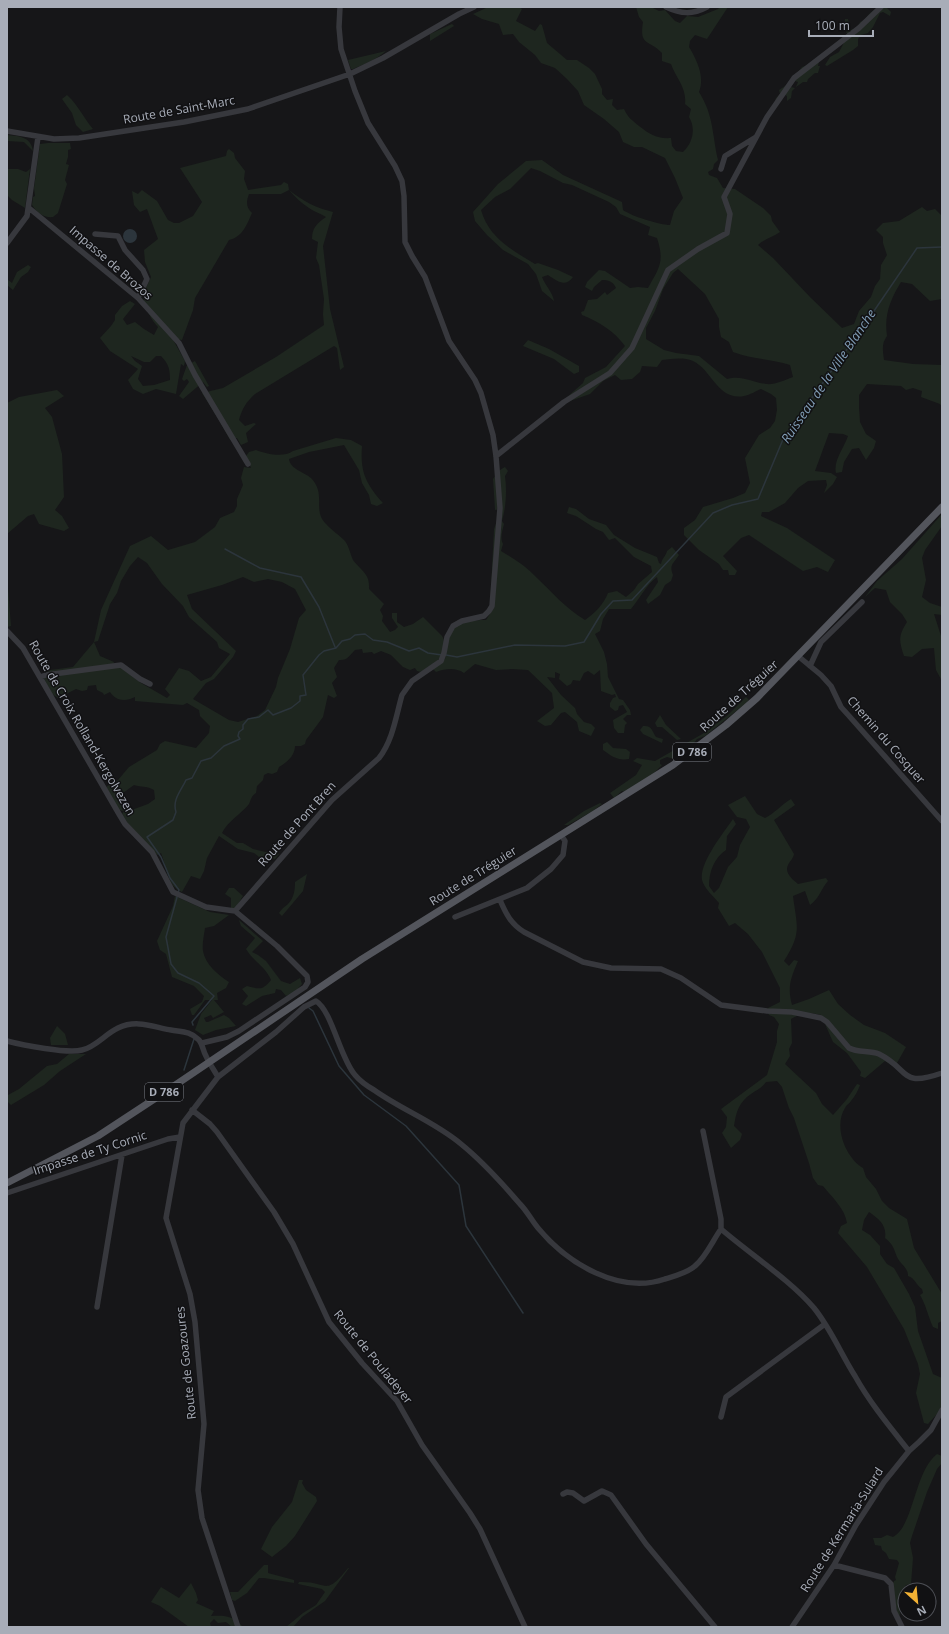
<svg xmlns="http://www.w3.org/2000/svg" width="949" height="1634" viewBox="0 0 949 1634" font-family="'Open Sans',sans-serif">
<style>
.green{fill:#1e261f;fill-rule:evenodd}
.water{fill:#2c353c}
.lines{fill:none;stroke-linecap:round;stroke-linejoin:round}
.stream{stroke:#2c353c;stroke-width:1.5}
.minor{stroke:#37383d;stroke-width:5.5}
.major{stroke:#53555c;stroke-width:7}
.labels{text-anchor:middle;stroke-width:3;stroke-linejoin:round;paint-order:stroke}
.shield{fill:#111113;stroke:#7b7e86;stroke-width:1}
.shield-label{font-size:11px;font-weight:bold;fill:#a8adb8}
.street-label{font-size:12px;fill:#a8adb8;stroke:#111113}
.water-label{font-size:13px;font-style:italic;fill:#7f9bb3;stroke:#111113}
</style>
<rect width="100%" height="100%" fill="#161618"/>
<path class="green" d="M519,7L522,9L516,21L535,31L540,24L542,25L547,43L567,60H577L589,68L595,74L602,89V94L607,100L613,99L612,105L617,110L624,109C628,118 632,120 639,126C649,134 657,139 671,138L672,146L676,151L683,152C693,143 696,128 689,117L691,109L685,104C687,88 676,78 671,64L662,61V53C649,39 639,47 643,22L639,17L636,7H651L659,11L665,10L675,21L680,23L687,16L698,17L718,9L720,7H728L707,39L695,35L690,41L689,47C697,60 705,77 699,92C714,116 712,134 718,160L714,164L713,169L708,172L709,175L717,178L723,188L735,189L763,208L771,216L772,221L780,232C773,237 764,239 758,245L773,258L810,297L842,328L854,324L859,311L871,297L875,286L880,279L881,265L887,255L883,243V237L876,230L883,223L899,221L922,207L927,211L935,209L942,216V299L930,301L912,284L901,282C890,300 884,315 887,336C881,344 883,351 884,360L913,364L942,365V407L940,404L921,397L922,391L913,388L906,390L901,386L867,384L859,395V407L860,422L866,434L876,441L874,448L866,460L859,448L852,449L844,462L842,472L836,473C833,461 844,448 848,436L843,434L829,433L815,471L831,473L837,477L833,484L824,493L827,485L826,480L808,481L798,488L785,503L769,512H762L761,516L787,528L835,560L828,572L817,567L803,571L749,535L741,538L723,556L737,571L735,575H729L728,570H723L719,564L699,550L684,535V528L695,520L703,507L733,498L745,493L750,483L745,458L759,435L770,428L775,421L777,410L776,398L771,394L761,389C756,391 750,395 744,396C718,401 712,370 693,361C683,357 672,359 662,360L657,367L642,366L640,372L632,379L621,380L615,375L603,381L590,394L570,401L566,398L583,383L585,378L606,367L625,346C615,332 598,321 582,315L581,312L584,311L588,300L597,299L605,292L607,295L616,288C613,281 608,280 602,280L594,287L592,291L585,287L587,282L599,270L605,271L630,288L638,287L648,288C659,268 665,262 657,238L648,235L650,227L620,214L616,207L609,202L572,185L563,183L540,171L531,168L510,189L495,197L481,210C489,238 512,250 535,264L538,263L558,270L573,277C565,288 557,281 548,275L542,277C545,285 553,293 554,301L542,291L536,274L528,264L503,250L487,235L475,221L473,212L498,184L526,161L542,160L563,175L622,202L623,210C631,216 660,225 670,225L674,211L683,198L675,178L665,158L642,147H634L623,142L619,132L604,119L584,105L578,91L567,79L555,68L541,63L535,55L519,42L513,34L503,35L499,24L482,19L473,14L486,8ZM678,269L705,294L719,319V327L721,337L729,342L733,352C751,359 771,359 790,365L793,377C785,380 775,385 766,384C751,382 742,375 727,379L699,356L676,353L664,350L646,339V328L655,311L663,289L673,273Z
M878,7H886L891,12L890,16L883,12L880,13L873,27L868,33L861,35L858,39V46L853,50L827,66L825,65L830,57L839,52L848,35L846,32L847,27L845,23V19H848L850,30C855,29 859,26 860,22L864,20L870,13Z
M452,24L454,26L430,41V34Z
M386,51C377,59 365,64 353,69H351L348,60Z
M819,61L818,66H820L818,73H815L808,79L807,82H803L796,87L798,82L795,81L791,87L795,88L792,91L791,98L787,101V96L785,95L775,101L776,98L780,94L779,90L788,84L802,67Z
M67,95C78,105 83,117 93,129L83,132L76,125L72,113L62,99Z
M7,135C20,136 31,137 33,151L24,142L7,141Z
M48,143H70L71,149L68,150V157L66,164L69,165L65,180L67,184L58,213L53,217C44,218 37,213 32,205L33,197L35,196L34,188L40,144Z
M229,149L234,153L235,158L245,171L244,179L248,190L281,185L284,182L288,184L289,190C303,201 316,208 333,212L323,246L330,309L344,367L340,370L337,348L334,346L255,394C246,402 242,409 239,420L245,426L254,423L256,424L246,433L248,442L241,445L237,438L230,440L219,420L202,393L223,388L276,357L324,325L323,314L324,299L319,265L316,258L318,242L312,239C312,228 317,223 326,217C320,213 314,212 309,208C301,203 295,197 289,190L281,194H249C246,202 246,207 252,213C247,224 243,237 229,240L195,298L193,310L182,340L172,338L185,361L184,366L181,364L176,394L156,389L143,394L133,389L128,380L138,369L110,351L100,338L111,326L115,320V315L122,306L130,301L135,304L123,319L127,325L135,322L144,329L154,335L158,327C151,320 141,302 144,292C146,287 149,282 151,277L145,262L144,250L158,239L147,209L140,212L134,205L132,191L138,194L142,190L157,201L168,220L174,223H179L193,216L202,202L180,168L226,156L227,151ZM131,356L144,362H150L156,356H161C169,364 170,370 170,380L154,385L143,386L138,379L142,366L135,361Z
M8,169H18L26,172L30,169L25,208L12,200L7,195Z
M28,265L31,267L28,272L21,277L13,290L7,285V279L12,283L17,272Z
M528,340L549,349L579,366V372L574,374L554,359L523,346Z
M195,361L209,386L207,387L203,382L183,399L179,396L189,382L187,379L184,381L182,379L187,365Z
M57,390L64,396L45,408L52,417L62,454L64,497L55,510L62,516L69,528L64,531L39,524L34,514L28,516L7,534V403L19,397Z
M336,438L351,440L362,446C360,472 366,484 383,503L377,506L371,504L369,495L362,483L359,470L344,445L309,452L289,459C290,469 304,472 311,478C325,493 315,505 322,519C328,528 337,533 344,540C349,545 350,554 353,560C357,566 366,572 368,579C369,582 369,586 369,589L384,604L380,610L383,616L382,621L390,632L395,630L398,627L392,618V613H397V622L404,627L413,624L423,617L442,636C447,643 442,658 435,663C431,667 425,669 421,672L417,671L415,668L410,670L403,667L391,655L381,651L374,654L372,652L363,653L362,649L355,650C350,655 347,661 339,660L334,668L337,677L332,683L337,696L334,698L328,695L323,717L306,740L305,744L301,746H295C295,756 286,763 279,767L277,772L272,774L268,773L264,775L263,780L257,786L256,793C251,796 251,800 249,804C241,814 228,821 222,833L237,843H243L253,849L270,853L275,851L279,854L275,859L269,857L263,860L254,853L238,849L219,836L207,858L204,871L200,879L191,876L182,892C166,885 167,867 161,853L157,855L128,824L122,814L124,811L119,810L106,787L118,780L129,767L157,750L160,744L165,741L196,748L209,733L210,726L200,716L199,710L187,703L183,705L135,701V697C125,702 116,701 110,692L104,695L103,693L97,690L96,685L88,686L87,690L82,691L76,689L58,698L52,694L43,677L48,676L43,671L73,667L94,642L101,610L130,546L151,536L168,550L195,542L215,527L220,518L234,512L237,506V499L243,485L241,478L244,467L251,468L246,456L249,452L256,450C266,454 284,458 293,451ZM138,557L147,563L162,584L183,606L189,617L217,642L219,648L230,654L211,677L201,681L189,671L179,668L165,689L170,695L167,698L141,683L120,667L113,668L114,662L100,656L94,642L98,641L110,604L117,593L121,581L130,566ZM243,577L254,582L268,579L282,582L295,589L306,610L299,618L290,649L278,678L276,687L265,710L257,716L238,722L229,720L193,699L206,683L214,679L233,657L236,651L192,609L187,595L222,585ZM134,785C142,788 145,785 154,790L155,799L148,804L129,811L124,809L123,804L117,799V795L123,793Z
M505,467L508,471L505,476C507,491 506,507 502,521L504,524C502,532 500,538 503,544L501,551C513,558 526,566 536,577C552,592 565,608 585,620C594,614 604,604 608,593L617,591L626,597L634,590L638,584L652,572L651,566L634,557L615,538L609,540L603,532L596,529L576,516L567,513L569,507L576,509L589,519L606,525L614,535L635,548L657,557L659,563L661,564C662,558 666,556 667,551L672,547L679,555C673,564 669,565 673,575L671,581L665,585L660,595L648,604L646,600L658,582L657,577C646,585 640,598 631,609H609L603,619L600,631L595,634L604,652L607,664L608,677L619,699L623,700L630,710L631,715H627L623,719L627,723L625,725L624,733H618L614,728L613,720L627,712L623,705L619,706L618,710L615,711L610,707V703L613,698L616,697L615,694L612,695L601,691L600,670L594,675L588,671L584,673L580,681L573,680L571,684L567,686L559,679L560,674L555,672V678L547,677L561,695L575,708L577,714L584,722L591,724L595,728L591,736L579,731L577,722L565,712L561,713L551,725L545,726L537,721L554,708L552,693L528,670L512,669L496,670L475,664L464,673C455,667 445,669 436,672L433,669L445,659C447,652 447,644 449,637C453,621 472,620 486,620L492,611L490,606L494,529L501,509L495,510L493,479L500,470Z
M942,514V526L925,550L922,558L926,580L922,597L930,603L942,607V615L934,614L942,639V681L936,670L934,648L922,649L912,657L904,656C899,641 898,636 907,622L902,614L890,602L886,590L875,588L865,597L877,581L902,559Z
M7,575L11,626L7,627Z
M746,697L749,700L745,704L705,736L697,739L690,748L682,747L677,751L678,756L674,759L667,757L660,760V764L662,765L654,773L624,792L622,791L614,798L610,793L636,775L642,765L633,761L637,758L655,761L704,733L728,715Z
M660,715L666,725L681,739L677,740L662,727H657L655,723Z
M643,726C652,725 652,731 656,737L663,739L662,743L643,734L640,730Z
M607,742L613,748L626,749L630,752L629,759C618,761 611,756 603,750V744Z
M745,796L757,814L765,818C775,813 781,805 791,799L795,805L774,820L794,854C793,859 790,861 788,865C784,873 793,880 798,884L826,878L828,881C821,889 819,899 810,905L805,891L793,896C797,928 802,932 784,961L789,966L794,960L798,961C791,978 787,986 792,1005L809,999L829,990L838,1004L850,1015L864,1025L885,1033L906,1047L897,1063L891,1065L885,1061L865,1078L860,1076L861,1072L847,1053L833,1042L821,1015C809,1012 802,1013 791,1019L792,1043L789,1049L790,1056L785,1064L816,1093L822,1104L833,1115L847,1099L857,1084L860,1085C858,1091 855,1096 851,1101C849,1104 846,1105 845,1108C833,1127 846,1158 863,1168L866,1177L876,1189L882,1201L889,1208L907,1219L914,1248L942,1294V1321L938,1323V1329L933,1327C928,1316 926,1305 920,1295L923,1293L922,1289C916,1285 915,1278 908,1276C908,1267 900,1264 897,1257C894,1249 893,1244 885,1238C887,1225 879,1219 869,1212L864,1220L862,1230L870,1235L880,1246V1254L887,1264L894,1268L909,1294L915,1307L918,1331L933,1374L942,1378V1415L937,1414L928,1424L924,1423L916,1393L920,1374L918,1364L904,1329L867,1267L838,1233L841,1226L847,1223C845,1209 832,1197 823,1186L818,1185L813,1178L809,1163L794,1118L789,1108L782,1087L777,1081L766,1082C762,1088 757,1090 751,1094C739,1102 736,1112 734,1126L742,1134L740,1140L731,1148L722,1133L726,1127L727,1117L721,1109L767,1075L777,1042V1031L779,1024L774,1017L769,1015L766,1009L780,1002V988L762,952L748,934L735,923L729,926L718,908L719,903C713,896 704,888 702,880C699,863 724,832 733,819L736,824L727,836L726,850C714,858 709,872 709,886L714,893L719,888L728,867L737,857L740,845L750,827L746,819L737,817L728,805Z
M600,803L602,804L593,811L568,825H564L584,811Z
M307,874L303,891L282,916L279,913C282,908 285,907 288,904C294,898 295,890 295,882Z
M229,888H234L243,896L235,909H231V898L225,894Z
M175,896L210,912L229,915L214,926L205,928C204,935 202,944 203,951C205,964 218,975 229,982L226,988L217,993L218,1000H214L224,1012L213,1018L211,1015L204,1018L206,1022H208L224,1015L229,1018L236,1026L216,1030L203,1035L195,1030L201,1014L212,1000H205L194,1015H192L190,1009L202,1002L204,996L194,986L172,977L166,954L160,950L157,941L173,906Z
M239,920L263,941L252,952L258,955L266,961L281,981L290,984L300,978L302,984L295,992L286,996L281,990L276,989L275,993L262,996L246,1006L242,1004L248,996L242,989L247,986C260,989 262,991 271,980C266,967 253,961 246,949L255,938L241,926Z
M57,1026L65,1034L68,1045H51L50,1038Z
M69,1054H86L60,1071L44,1085L11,1105L7,1101L8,1095L19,1089L47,1066L57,1064Z
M937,1454L942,1456V1463L937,1469L927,1492L912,1536L910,1543L913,1558L911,1584L906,1585L899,1596L900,1616C893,1610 891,1589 894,1581L896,1580L895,1577L899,1563L897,1560L889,1559L886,1553L882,1550L881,1546L875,1545L873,1538H881L887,1535L893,1537C914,1526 914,1472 937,1454Z
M299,1480H303L302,1483L306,1490L316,1497L317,1501L295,1536L286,1546L272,1557L261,1549L272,1527L292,1502Z
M264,1565H268V1573L294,1580V1583L264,1578H259L247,1593L235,1601L232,1600L230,1592H238Z
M348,1568H349L325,1601L302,1617L293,1627H286L303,1613L316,1605L325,1592L322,1589L298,1584L299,1582C329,1581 324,1598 348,1568Z
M191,1583L196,1593L198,1600L196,1603L214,1611L211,1616C225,1615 234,1616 243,1627H232L226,1622L218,1623L214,1619L210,1623L211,1627H189L160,1606L151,1602L161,1587L179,1598Z"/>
<path class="water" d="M123 236a7 7 0 1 1 14 0a7 7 0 1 1-14 0Z"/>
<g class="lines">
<path class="stream" d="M225,549L260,568L301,577L319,607L335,647
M446,655L457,657L515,645L565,646L584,642L601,614L613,601L632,600L713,513L732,505L758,499L784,437L863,327L917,248L942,247
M309,1008L313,1011L339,1066L364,1095L406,1126L459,1185L466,1226L523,1313
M193,1025L192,1022L214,996L199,983L178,973L171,964L166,937L179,890L170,878L161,857L147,837L173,820L176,812C172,800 181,791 186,780L192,778L201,761L211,758L224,746L240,739L238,736L239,732L243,729V725L248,719L259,717L268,710L273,715L291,708L300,701V696L306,695L303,675L319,655L324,651L336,648L342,641L350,639L355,635L365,634L373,640L387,642L409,651L419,648L428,653L442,655
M184,1070L194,1039"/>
<path class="minor" d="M666,7C681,14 692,15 707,7
M7,131L54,139L79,138L184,122L248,109L350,74L383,58L459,14L474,7
M721,169L725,156L756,137
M29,208L138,298L179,343L195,375L248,464
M95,234L118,236L125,250L143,270L147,279L138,298
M7,243L27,216L38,137
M496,456L564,402L610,373L632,348L668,270L698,249L727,233L730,214L724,197L767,117L794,78L859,28L881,7
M7,631L23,648L119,814L125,824L152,852L173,892L206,907L235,911L277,946L307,976L308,982L305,987L239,1031L227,1037L202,1043
M798,656L821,675L831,686L841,707L850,717L942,821
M810,666L821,642L862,602
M40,677L46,675L121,665L140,679L150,684
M500,900C506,914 511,924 524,932L583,962L611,968L661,969L681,978L721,1005L767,1011L792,1012L821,1018L827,1022L849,1048C858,1053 870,1050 879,1054C911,1070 899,1088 942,1073
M235,911L332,800L379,758C393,740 396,716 402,695L412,681L441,661L444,653L447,637L453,626L462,621L484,616L489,611L492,606L500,508L496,456L493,435L481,393L475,380L449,341L425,277L412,256L405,242L404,196L402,181L395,166L368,123L355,91L341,49L339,27L340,7
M455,917L527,888L551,869L563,855L565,841L561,835
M7,1041C22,1045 68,1054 82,1050C96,1047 105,1034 118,1028C137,1019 153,1027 171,1030C182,1032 190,1031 199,1040C203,1045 203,1051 206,1056C209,1063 214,1070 218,1077L183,1123L166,1218L190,1294L195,1322L204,1424L198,1490L202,1518L238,1627
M218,1077L276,1032L304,1007L316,1001C332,1011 340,1058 355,1075C360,1081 367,1086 374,1090C402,1110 435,1122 461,1144C482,1161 502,1183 520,1204C527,1211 532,1221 538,1228C567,1263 619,1295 665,1279C675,1276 687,1273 695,1266C706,1257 713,1240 721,1229C750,1254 790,1280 814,1308C831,1329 841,1354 855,1376C870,1403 890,1427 909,1451
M192,1110L210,1124L217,1132L274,1212L293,1244L329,1322L362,1363L397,1401L422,1445L470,1513L480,1529L525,1627
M703,1131L721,1219V1229
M7,1193L168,1139L180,1137
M97,1307L122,1155
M721,1417L726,1397L825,1324
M563,1494L567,1492L573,1493L584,1501L602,1491L611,1495L646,1544L715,1627
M834,1565L885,1578L891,1584L894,1611L902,1627
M792,1627L834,1565L856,1525L884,1482L909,1451L919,1442L931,1430L942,1410"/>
<path class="major" d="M7,1183L98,1136L165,1092L362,959L673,765L726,725L757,698L942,507"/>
</g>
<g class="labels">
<g class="shield">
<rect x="673" y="743" width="38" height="18" rx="3"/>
<rect x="145" y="1083" width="38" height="18" rx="3"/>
</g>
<g class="shield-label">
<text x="692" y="756">D 786</text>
<text x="164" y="1096">D 786</text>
</g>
<g class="street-label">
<text transform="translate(179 110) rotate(-10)" y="4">Route de Saint-Marc</text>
<text transform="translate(111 263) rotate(41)" y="4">Impasse de Brozos</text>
<text transform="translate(739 696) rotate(-42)" y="4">Route de Tréguier</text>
<text transform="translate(82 728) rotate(60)" y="4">Route de Croix Rolland-Kergolvezen</text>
<text transform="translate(886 740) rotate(49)" y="4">Chemin du Cosquer</text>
<text transform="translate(297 824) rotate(-48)" y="4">Route de Pont Bren</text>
<text transform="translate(473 876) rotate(-32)" y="4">Route de Tréguier</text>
<text transform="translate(90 1153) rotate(-18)" y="4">Impasse de Ty Cornic</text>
<text transform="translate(373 1357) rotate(51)" y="4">Route de Pouladeyer</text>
<text transform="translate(186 1363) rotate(-96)" y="4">Route de Goazoures</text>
<text transform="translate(842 1530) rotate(-58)" y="4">Route de Kermaria-Sulard</text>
</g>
<g class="water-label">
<text transform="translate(828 376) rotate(-56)" y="5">Ruisseau de la Ville Blanche</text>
</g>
</g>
<rect width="949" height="1634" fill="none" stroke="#a8adb8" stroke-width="16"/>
<g transform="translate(917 1602) rotate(153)"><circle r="19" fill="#111113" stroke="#4d4f55"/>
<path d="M0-3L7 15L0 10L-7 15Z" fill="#f2b134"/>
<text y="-6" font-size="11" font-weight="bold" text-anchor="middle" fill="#a8adb8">N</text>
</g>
<path d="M809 30v6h64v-6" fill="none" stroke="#a8adb8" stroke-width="2"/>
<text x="815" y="30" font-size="12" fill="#a8adb8" stroke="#111113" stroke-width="3" paint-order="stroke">100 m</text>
</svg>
